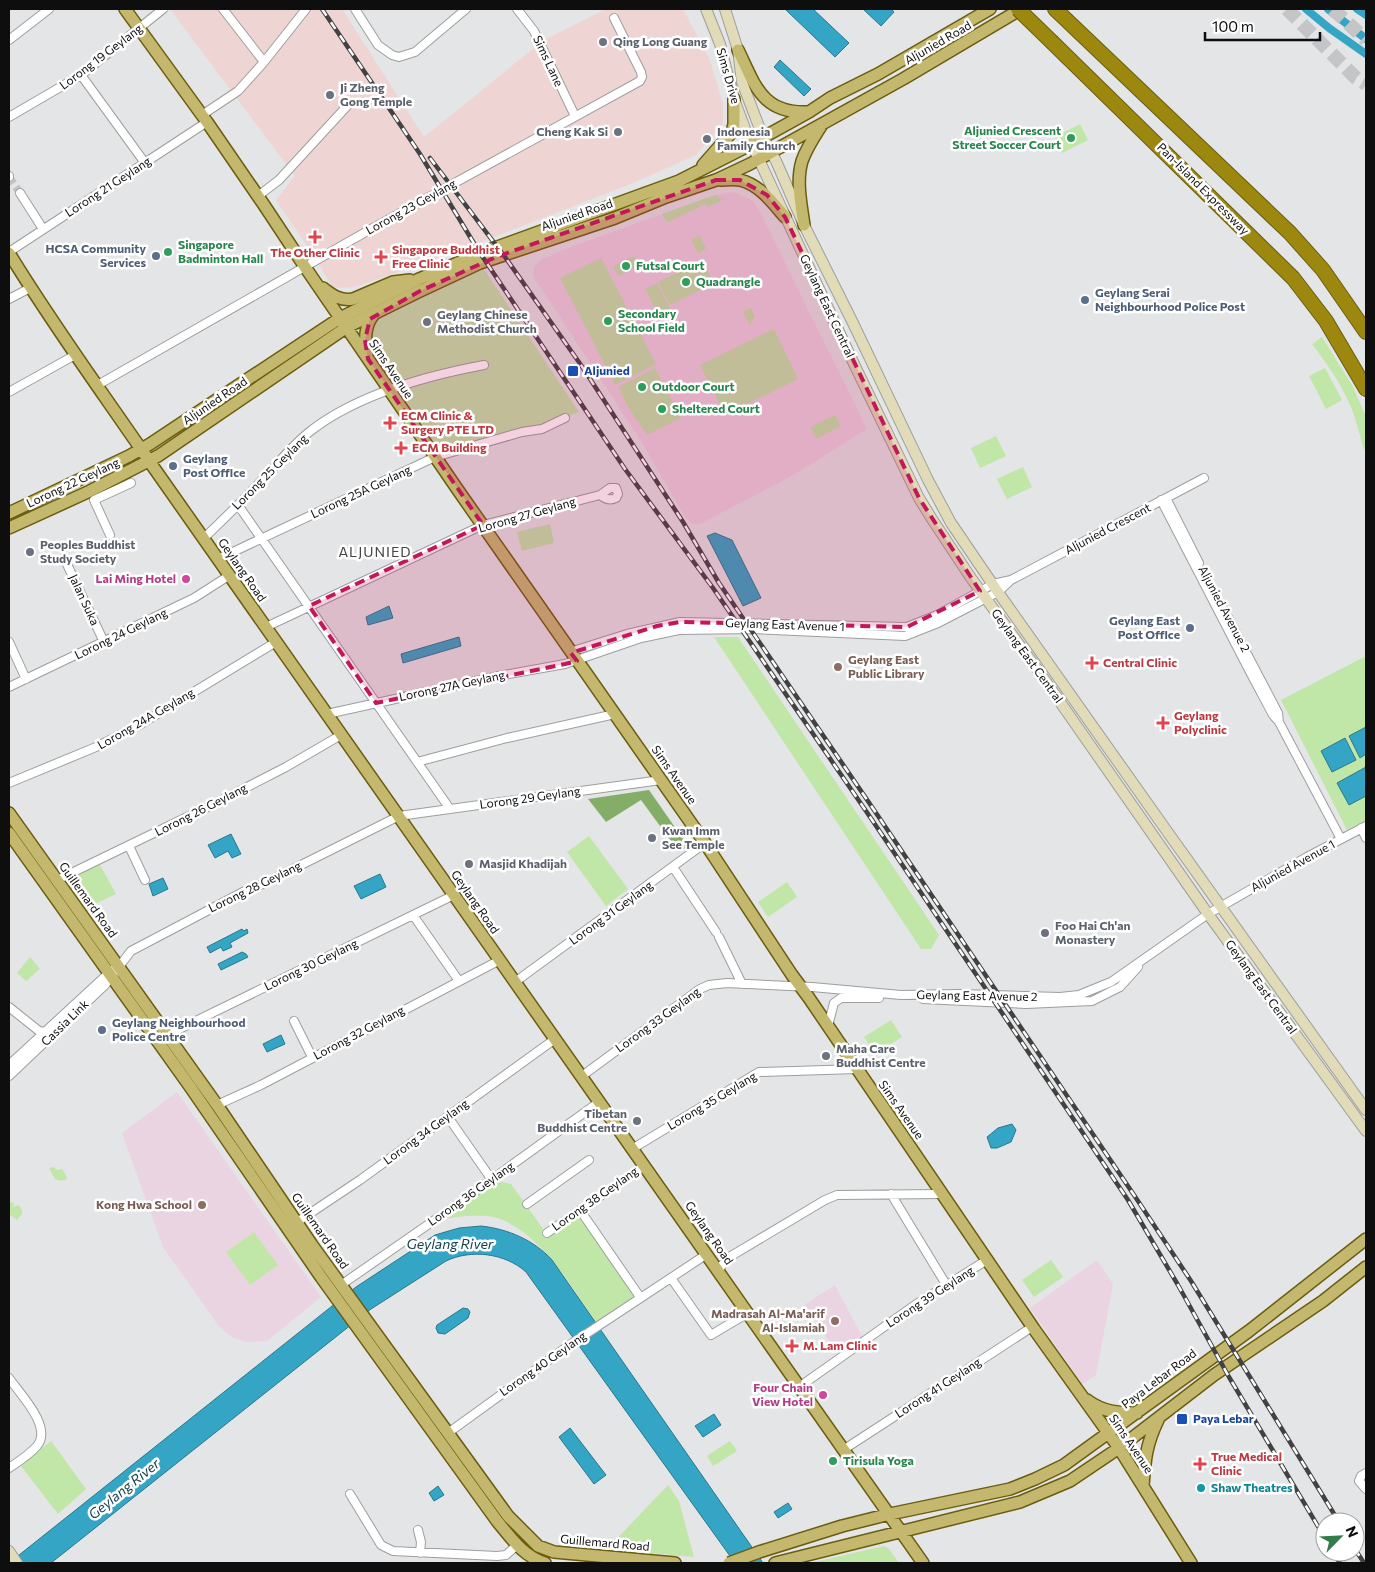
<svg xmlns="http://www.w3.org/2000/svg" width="1375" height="1572" viewBox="0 0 1375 1572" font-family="Commissioner,sans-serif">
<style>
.industrial{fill:#efd4d4}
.education{fill:#ead4e2}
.green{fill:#c0e6a8}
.forest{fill:#84ae68}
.water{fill:#34a5c4;stroke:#29788e}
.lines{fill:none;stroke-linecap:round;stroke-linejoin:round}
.canal{stroke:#34a5c4;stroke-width:8}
.street-tunnel{stroke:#c4c5c6;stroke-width:8;stroke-dasharray:8 4;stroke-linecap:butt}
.highway-tunnel{stroke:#c4c5c6;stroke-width:14;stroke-dasharray:14 7;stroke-linecap:butt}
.street-casing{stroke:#9d9e9f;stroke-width:10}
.secondary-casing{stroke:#9d9e9f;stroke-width:12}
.primary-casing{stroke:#6b5d0f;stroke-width:14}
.highway-casing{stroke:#6b5d0f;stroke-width:16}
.street{stroke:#fff;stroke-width:8}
.secondary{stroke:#e2dbb7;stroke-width:10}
.primary{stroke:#c4b86f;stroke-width:11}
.highway{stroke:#9d880f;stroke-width:14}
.rail-casing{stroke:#424243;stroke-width:4.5}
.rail{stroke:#fff;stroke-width:2.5;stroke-dasharray:8;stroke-linecap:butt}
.primary-bridge-casing{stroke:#6b5d0f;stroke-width:14;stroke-linecap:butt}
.highway-bridge-casing{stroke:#6b5d0f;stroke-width:16;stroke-linecap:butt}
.primary-bridge{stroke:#c4b86f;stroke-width:11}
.highway-bridge{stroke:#9d880f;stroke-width:14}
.marked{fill:#c2185b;fill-opacity:0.2;stroke:#c2185b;stroke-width:4;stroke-dasharray:10 6;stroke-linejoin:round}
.worship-dot{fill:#6b7280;stroke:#fff;stroke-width:2}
.leisure-dot{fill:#2e9e5b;stroke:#fff;stroke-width:2}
.health-dot{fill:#e0444e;stroke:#fff;stroke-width:2}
.service-dot{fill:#5c6f8a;stroke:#fff;stroke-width:2}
.transit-dot{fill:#1a4fb4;stroke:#fff;stroke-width:2}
.hotel-dot{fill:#d1479c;stroke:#fff;stroke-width:2}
.education-dot{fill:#8d6e63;stroke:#fff;stroke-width:2}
.culture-dot{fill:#0f9aa8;stroke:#fff;stroke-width:2}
.labels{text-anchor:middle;stroke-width:5;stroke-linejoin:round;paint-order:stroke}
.worship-label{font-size:12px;font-weight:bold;fill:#5b616d;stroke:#fff;text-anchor:start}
.street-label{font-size:12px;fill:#0e0e0f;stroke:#fff}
.leisure-label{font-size:12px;font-weight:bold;fill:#27864d;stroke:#fff;text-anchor:start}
.service-label{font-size:12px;font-weight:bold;fill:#4e5e75;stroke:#fff;text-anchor:start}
.health-label{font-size:12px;font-weight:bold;fill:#be3a42;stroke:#fff;text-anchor:start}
.transit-label{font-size:12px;font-weight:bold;fill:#164399;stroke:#fff;text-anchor:start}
.hotel-label{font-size:12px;font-weight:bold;fill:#b23c85;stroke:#fff;text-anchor:end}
.education-label{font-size:12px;font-weight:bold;fill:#785e54;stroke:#fff;text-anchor:end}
.culture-label{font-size:12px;font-weight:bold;fill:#0d838f;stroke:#fff;text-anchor:start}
.neighbourhood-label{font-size:14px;letter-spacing:1px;fill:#434444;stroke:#fff}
.water-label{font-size:14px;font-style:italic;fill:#12424f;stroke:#fff}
</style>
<rect width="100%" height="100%" fill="#e4e5e6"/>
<path class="industrial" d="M170,9H342L424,137L544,40L606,9H683L710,60L723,104V124L696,155L631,184L439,258L355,287L333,288L312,253L276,200L295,176Z"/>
<path class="education" d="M734,192L753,201L761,214L867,429L797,473L704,522L696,525L687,520L641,441L533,276L534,267L541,260L570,247L715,195Z
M177,1092L321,1297L267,1341L246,1342L232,1337L225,1332L218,1325L163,1247L122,1133Z
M1097,1260L1113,1284L1096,1375L1082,1384L1030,1308Z
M835,1285L863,1338L839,1355L804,1305Z"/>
<path class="green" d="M1080,124L1088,140L1062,153L1054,137Z
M715,195L723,200L708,207L705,204L667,223L662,214Z
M700,235L706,249L698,253L691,240Z
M634,256L639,266L618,276L613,266Z
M601,258L656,364L615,385L560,278Z
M702,260L714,283L670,305L658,282Z
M480,263L579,412L512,436L435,457L347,327Z
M657,283L670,308L668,310L670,314L662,317L660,313L658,314L645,289Z
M751,308L755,316L750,325L743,312Z
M774,329L798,379L725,415L700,365Z
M1322,337L1353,387L1366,417V454C1359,437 1357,419 1349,403C1340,381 1326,363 1312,344Z
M655,368L681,418L647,435L628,407L618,387Z
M1325,368L1342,400L1326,409L1309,376Z
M835,415L841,426L816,439L810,427Z
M996,436L1006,456L980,468L971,448Z
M1023,467L1032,487L1007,499L997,479Z
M550,524L554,543L522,551L517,532Z
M714,637H738L939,935L931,949H921Z
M1366,656V820L1347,830L1281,700Z
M589,836L628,889L606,906L567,852Z
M98,861L116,894L80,911L57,880Z
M787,882L797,897L768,917L758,902Z
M30,957L40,969L26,981L17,973Z
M891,1020L902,1037L875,1054L864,1037Z
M54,1167L57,1170L62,1169L67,1177L66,1180C52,1182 55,1177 49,1168Z
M492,1180L511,1184L546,1233L580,1210L640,1297L598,1325C572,1289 536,1223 488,1216C470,1214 451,1218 434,1220Z
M9,1202L14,1203L13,1207L19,1205L22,1210V1214L17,1220L9,1214Z
M254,1232L278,1265L250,1285L226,1252Z
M1051,1260L1063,1277L1034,1297L1022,1280Z
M51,1441L86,1489L58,1514L21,1466Z
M730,1441L737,1451L713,1466L707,1456Z
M668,1485L679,1501L694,1557L607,1549Z
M884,1546L889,1549L899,1563H810Z"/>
<path class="forest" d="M649,790L688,846L679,852L641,800L606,822L588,799Z"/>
<path class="water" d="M785,9H813L849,43L835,57Z
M863,9H891L894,12L881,26Z
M780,60L811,89L804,96L774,67Z
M715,533L732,540L761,598L743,606L707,536Z
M389,606L393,618L368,625L366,617Z
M459,637L461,646L403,663L401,654Z
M1366,727V754L1360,758L1349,736Z
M1345,738L1356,760L1332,772L1321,751Z
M1366,767V796L1349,805L1337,783Z
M231,834L241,854L232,858L228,851L215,858L208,845Z
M380,874L386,887L361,899L354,886Z
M163,878L168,889L153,896L149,884Z
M242,929L244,931L247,929L248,933L230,943L232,947L223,951L221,947L210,953L207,947Z
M242,952L246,954L248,957L221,970L218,964Z
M281,1035L285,1044L267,1052L263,1044Z
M1012,1124L1016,1130L1011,1142L997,1148H991L987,1137L998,1128Z
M481,1226C508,1229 534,1240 552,1260L763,1563H735L526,1272C505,1253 471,1249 446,1261L371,1309L51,1563H9L356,1287L435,1235L459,1228Z
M463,1308L468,1309L470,1312L468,1318L445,1334L438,1333L436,1328L437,1325Z
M714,1414L721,1425L703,1437L695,1426Z
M570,1428L606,1475L594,1484L559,1437Z
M438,1486L444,1495L434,1501L429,1493Z
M788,1503L792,1509L778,1518L774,1512Z"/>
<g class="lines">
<path class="canal" d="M1306,9L1329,28L1366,54
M1328,9L1366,39
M1357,9L1366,15"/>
<path class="street-tunnel" d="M9,177L20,193"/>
<path class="highway-tunnel" d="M1287,9L1356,78L1366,84
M1333,9L1366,40"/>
<defs>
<path id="street" d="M223,9L264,62
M355,9L378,45L392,55L399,57L415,52L466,9
M517,9L534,31L575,116
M9,40L49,9
M81,75L145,163
M202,115L238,91L264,62L306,9
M9,117L81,75L163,9
M9,176V177
M20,193L43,229
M258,196L279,180L348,105
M9,252L207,122
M9,299L30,288
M96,386L371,229L640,81L642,77L641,72L614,18
M9,392L75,355
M1166,498L1199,563
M1161,500L1250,672L1273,715L1279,722L1341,839
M238,505L450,809
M110,535L94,500L131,483
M203,539C224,519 245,498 265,477C279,462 292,446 308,433C355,395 425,376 484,365
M64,558L104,642
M218,559L435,457L522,432L542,429L565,418
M1223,608L1278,713L1279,722
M266,627L483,525L600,495L610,488H616L618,494L616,498C610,501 605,499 600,495
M9,642L26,679
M570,652L627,634L680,622L907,627L937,615L993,584L1011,580
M9,687L194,598L230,575
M327,714L504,675L565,664L641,638L679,630L753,629L905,636L938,623L998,592L1011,580L1204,478
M417,762L507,738L615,714
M9,783L96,747L141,724L276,642
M1361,828L1366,838
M129,846L145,880
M673,867L716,932
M57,880L220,801L286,767L341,735
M413,915L459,981
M719,937L742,984
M515,982L705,843
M923,999L1026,1004L1092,1001L1120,987L1138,967
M9,1007L39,1031L44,1032
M294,1021L312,1057
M828,1026L834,1003L841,998H879
M167,1035L454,895
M9,1065L112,970
M9,1076L105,985L131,951L243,892L265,883L399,816L661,780
M582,1076L700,989L709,985L727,983L812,987L901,995L960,994L1060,997L1079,995L1111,982L1208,914L1307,857L1366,826
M217,1105L261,1085L500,960
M448,1117L492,1180
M632,1149L759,1072L857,1069
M891,1194L947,1286
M527,1204L589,1160
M580,1210L640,1297
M297,1222L360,1180L555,1039
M547,1233L644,1166
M719,1271L722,1265L731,1256L825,1200L837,1195L941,1194
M671,1278L711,1335L748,1313
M341,1285L462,1201L599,1102
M9,1378C20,1394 53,1427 37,1446C29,1455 18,1462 9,1468
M799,1387L915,1305L987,1260
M448,1433L571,1344L707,1254
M843,1450L1032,1327
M1366,1473L1361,1476L1359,1481L1366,1489
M350,1494L381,1545L393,1551L497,1556L506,1555L517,1545
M418,1530L421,1542L420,1553"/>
<path id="secondary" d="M706,9L720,44L734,99L747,134L855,366L919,498L932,519L971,578L1037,669L1208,914L1366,1131
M725,9L738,50L742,82L763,137L776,161L804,225L853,323L928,480L951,523L1000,595L1164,827L1366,1110
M9,1551L17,1563"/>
<path id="primary" d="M125,9L207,122L264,205L305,267L460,493L705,843L792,975L809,998L1034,1329L1119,1448L1191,1563
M738,50C755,85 762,114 808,112
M703,165L732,132L734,124V99
M720,180C726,180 734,179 740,180C760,185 772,202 785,217
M804,225C801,204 796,181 802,161C806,149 814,137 821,126
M9,253C54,327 105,396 154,468L923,1563
M323,288C333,296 341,301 353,299L393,282L410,280
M367,355C365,339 364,326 374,314
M9,513L129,456L150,444L340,318L419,279L489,250L679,181L744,148L809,112L830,98L878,74L990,9
M9,528L90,491L158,456L347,327L420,291L480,263L615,218L666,197L716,180L750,164L903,79L1021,9
M9,813L217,1105L312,1245L508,1516L538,1546L554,1552L675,1563
M9,833L191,1088L321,1277L497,1521C511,1538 524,1557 545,1563
M1087,1400C1103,1412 1118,1413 1137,1413
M1143,1486C1145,1459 1146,1445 1158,1420
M759,1552L842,1526L890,1514L1010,1489L1035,1479L1064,1465L1249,1331L1366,1239
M775,1563L1020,1502L1070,1481L1119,1448L1214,1375L1323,1301L1366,1267"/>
<path id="highway" d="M1055,9L1290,233L1323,270L1366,332
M1053,43L1293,278L1326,321L1366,389"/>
</defs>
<use href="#street" class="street-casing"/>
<use href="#secondary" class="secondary-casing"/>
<use href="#primary" class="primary-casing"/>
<use href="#highway" class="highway-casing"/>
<use href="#street" class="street"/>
<use href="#secondary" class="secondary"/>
<use href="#primary" class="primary"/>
<use href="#highway" class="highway"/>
<defs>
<path id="rail" d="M322,9L420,154L478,250L625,469L713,588L866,811L1128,1200L1178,1285L1229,1377L1325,1538
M430,158L505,257L581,365L683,522L719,583L872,807L1134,1195L1191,1281L1339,1522
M1355,1549L1364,1563
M1333,1552L1340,1563"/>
</defs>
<use href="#rail" class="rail-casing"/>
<use href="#rail" class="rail"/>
<defs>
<path id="primary-bridge" d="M729,1563L759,1552"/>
<path id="highway-bridge" d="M1018,9L1053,43"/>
</defs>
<use href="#primary-bridge" class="primary-bridge-casing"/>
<use href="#highway-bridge" class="highway-bridge-casing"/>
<use href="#primary-bridge" class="primary-bridge"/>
<use href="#highway-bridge" class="highway-bridge"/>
</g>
<path class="marked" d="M716,180H740L767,195L785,217L919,498L980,591L907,627L680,622L657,626L571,653L577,661L565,664L376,703L309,606L483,525L368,359L365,340L370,319L420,291L496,257Z"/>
<g class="worship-dot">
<circle cx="603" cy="42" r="5"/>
<circle cx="330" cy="95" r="5"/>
<circle cx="618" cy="132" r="5"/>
<circle cx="707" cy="139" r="5"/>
<circle cx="427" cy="322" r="5"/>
<circle cx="30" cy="552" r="5"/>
<circle cx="652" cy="838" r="5"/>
<circle cx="469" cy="864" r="5"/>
<circle cx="1045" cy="933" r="5"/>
<circle cx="826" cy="1056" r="5"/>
<circle cx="637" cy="1121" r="5"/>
</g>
<g class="leisure-dot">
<circle cx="1071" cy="138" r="5"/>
<circle cx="168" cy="252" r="5"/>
<circle cx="626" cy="266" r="5"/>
<circle cx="686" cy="282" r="5"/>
<circle cx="608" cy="321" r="5"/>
<circle cx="642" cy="387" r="5"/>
<circle cx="662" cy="409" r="5"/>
<circle cx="833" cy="1461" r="5"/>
</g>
<g class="health-dot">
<path d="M312.5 229.5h5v5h5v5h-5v5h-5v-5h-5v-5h5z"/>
<path d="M378.5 249.5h5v5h5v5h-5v5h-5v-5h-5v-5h5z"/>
<path d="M387.5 415.5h5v5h5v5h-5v5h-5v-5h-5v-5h5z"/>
<path d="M398.5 440.5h5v5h5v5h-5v5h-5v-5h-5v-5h5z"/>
<path d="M1089.5 655.5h5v5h5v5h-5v5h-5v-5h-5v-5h5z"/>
<path d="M1160.5 715.5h5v5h5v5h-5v5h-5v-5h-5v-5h5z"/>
<path d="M789.5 1338.5h5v5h5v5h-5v5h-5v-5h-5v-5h5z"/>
<path d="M1197.5 1456.5h5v5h5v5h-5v5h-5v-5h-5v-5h5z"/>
</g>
<g class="service-dot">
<circle cx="156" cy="256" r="5"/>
<circle cx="1085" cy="300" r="5"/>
<circle cx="173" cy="466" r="5"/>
<circle cx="1190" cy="628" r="5"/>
<circle cx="102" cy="1030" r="5"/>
</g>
<g class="transit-dot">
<rect x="567" y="365" width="12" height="12" rx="2.5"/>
<rect x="1176" y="1413" width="12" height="12" rx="2.5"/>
</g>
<g class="hotel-dot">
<circle cx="186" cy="579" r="5"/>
<circle cx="823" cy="1395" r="5"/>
</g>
<g class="education-dot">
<circle cx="838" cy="667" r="5"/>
<circle cx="202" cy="1205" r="5"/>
<circle cx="835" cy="1321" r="5"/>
</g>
<circle class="culture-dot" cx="1201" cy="1488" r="5"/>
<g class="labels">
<g class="worship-label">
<text x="613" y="46">Qing Long Guang</text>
<text x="340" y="92">Ji Zheng<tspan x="340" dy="14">Gong Temple</tspan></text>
<text x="608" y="136" text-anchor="end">Cheng Kak Si</text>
<text x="717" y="136">Indonesia<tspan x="717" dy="14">Family Church</tspan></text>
<text x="437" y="319">Geylang Chinese<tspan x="437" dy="14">Methodist Church</tspan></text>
<text x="40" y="549">Peoples Buddhist<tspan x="40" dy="14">Study Society</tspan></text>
<text x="662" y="835">Kwan Imm<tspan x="662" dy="14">See Temple</tspan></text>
<text x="479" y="868">Masjid Khadijah</text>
<text x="1055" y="930">Foo Hai Ch'an<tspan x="1055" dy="14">Monastery</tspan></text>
<text x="836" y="1053">Maha Care<tspan x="836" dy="14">Buddhist Centre</tspan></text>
<text x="627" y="1118" text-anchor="end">Tibetan<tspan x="627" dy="14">Buddhist Centre</tspan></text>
</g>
<g class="street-label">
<text transform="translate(938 43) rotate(-30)" y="4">Aljunied Road</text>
<text transform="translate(101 57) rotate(-37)" y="4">Lorong 19 Geylang</text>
<text transform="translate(548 61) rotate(65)" y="4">Sims Lane</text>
<text transform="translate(728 76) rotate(74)" y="4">Sims Drive</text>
<text transform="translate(108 187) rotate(-33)" y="4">Lorong 21 Geylang</text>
<text transform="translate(1203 189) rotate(45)" y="4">Pan-Island Expressway</text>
<text transform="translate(411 207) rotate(-29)" y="4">Lorong 23 Geylang</text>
<text transform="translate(577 215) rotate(-19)" y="4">Aljunied Road</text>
<text transform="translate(827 306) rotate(65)" y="4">Geylang East Central</text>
<text transform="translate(391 369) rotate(56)" y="4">Sims Avenue</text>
<text transform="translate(215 401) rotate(-34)" y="4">Aljunied Road</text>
<text transform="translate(270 472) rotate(-45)" y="4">Lorong 25 Geylang</text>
<text transform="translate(73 483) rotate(-25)" y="4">Lorong 22 Geylang</text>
<text transform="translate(361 492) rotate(-25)" y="4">Lorong 25A Geylang</text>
<text transform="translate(527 515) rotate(-16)" y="4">Lorong 27 Geylang</text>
<text transform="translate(1108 529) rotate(-28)" y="4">Aljunied Crescent</text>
<text transform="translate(242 570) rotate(55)" y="4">Geylang Road</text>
<text transform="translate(84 600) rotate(65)" y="4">Jalan Suka</text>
<text transform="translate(1224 609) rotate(62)" y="4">Aljunied Avenue 2</text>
<text transform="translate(785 625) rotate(2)" y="4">Geylang East Avenue 1</text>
<text transform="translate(121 634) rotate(-26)" y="4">Lorong 24 Geylang</text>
<text transform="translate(1027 656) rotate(54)" y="4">Geylang East Central</text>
<text transform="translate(452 686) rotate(-12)" y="4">Lorong 27A Geylang</text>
<text transform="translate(146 719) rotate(-30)" y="4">Lorong 24A Geylang</text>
<text transform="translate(674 775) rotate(55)" y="4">Sims Avenue</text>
<text transform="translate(530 798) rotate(-8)" y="4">Lorong 29 Geylang</text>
<text transform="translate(201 810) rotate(-27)" y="4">Lorong 26 Geylang</text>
<text transform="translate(1293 866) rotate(-29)" y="4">Aljunied Avenue 1</text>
<text transform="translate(255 887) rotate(-26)" y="4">Lorong 28 Geylang</text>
<text transform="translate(88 900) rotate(54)" y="4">Guillemard Road</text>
<text transform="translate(475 902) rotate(55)" y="4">Geylang Road</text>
<text transform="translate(611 913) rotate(-36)" y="4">Lorong 31 Geylang</text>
<text transform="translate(311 965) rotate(-26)" y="4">Lorong 30 Geylang</text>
<text transform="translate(1261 987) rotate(54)" y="4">Geylang East Central</text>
<text transform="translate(977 996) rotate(1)" y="4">Geylang East Avenue 2</text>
<text transform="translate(658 1020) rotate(-36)" y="4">Lorong 33 Geylang</text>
<text transform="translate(65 1023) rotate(-44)" y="4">Cassia Link</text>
<text transform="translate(359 1033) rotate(-28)" y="4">Lorong 32 Geylang</text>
<text transform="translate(712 1101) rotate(-31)" y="4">Lorong 35 Geylang</text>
<text transform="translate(901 1110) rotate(55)" y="4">Sims Avenue</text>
<text transform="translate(426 1132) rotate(-36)" y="4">Lorong 34 Geylang</text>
<text transform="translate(471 1194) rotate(-35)" y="4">Lorong 36 Geylang</text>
<text transform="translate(595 1199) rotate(-35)" y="4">Lorong 38 Geylang</text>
<text transform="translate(320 1231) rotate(55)" y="4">Guillemard Road</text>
<text transform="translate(709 1233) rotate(55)" y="4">Geylang Road</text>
<text transform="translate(930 1297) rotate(-33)" y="4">Lorong 39 Geylang</text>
<text transform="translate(543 1364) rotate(-35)" y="4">Lorong 40 Geylang</text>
<text transform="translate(1159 1379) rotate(-37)" y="4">Paya Lebar Road</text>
<text transform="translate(938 1388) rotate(-33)" y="4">Lorong 41 Geylang</text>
<text transform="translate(1131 1444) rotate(56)" y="4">Sims Avenue</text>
<text transform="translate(605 1543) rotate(5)" y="4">Guillemard Road</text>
</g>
<g class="leisure-label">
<text x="1061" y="135" text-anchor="end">Aljunied Crescent<tspan x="1061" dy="14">Street Soccer Court</tspan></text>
<text x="178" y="249">Singapore<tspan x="178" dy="14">Badminton Hall</tspan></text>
<text x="636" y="270">Futsal Court</text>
<text x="696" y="286">Quadrangle</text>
<text x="618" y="318">Secondary<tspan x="618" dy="14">School Field</tspan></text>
<text x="652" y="391">Outdoor Court</text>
<text x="672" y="413">Sheltered Court</text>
<text x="843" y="1465">Tirisula Yoga</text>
</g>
<g class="service-label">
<text x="146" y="253" text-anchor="end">HCSA Community<tspan x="146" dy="14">Services</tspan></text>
<text x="1095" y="297">Geylang Serai<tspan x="1095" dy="14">Neighbourhood Police Post</tspan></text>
<text x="183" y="463">Geylang<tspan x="183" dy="14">Post Office</tspan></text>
<text x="1180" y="625" text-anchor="end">Geylang East<tspan x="1180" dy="14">Post Office</tspan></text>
<text x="112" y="1027">Geylang Neighbourhood<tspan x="112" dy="14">Police Centre</tspan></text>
</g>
<g class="health-label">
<text x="392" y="254">Singapore Buddhist<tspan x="392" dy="14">Free Clinic</tspan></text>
<text x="315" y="257" text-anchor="middle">The Other Clinic</text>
<text x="401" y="420">ECM Clinic &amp;<tspan x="401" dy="14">Surgery PTE LTD</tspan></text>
<text x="412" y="452">ECM Building</text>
<text x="1103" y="667">Central Clinic</text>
<text x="1174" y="720">Geylang<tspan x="1174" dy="14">Polyclinic</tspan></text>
<text x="803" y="1350">M. Lam Clinic</text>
<text x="1211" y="1461">True Medical<tspan x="1211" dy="14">Clinic</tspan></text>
</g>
<g class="transit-label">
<text x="584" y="375">Aljunied</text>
<text x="1193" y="1423">Paya Lebar</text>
</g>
<g class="hotel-label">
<text x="176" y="583">Lai Ming Hotel</text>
<text x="813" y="1392">Four Chain<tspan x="813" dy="14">View Hotel</tspan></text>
</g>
<g class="education-label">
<text x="848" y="664" text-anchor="start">Geylang East<tspan x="848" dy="14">Public Library</tspan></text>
<text x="192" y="1209">Kong Hwa School</text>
<text x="825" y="1318">Madrasah Al-Ma'arif<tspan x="825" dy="14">Al-Islamiah</tspan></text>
</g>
<g class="culture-label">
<text x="1211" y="1492">Shaw Theatres</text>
</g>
<g class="neighbourhood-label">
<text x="375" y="557">ALJUNIED</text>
</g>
<g class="water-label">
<text x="450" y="1249">Geylang River</text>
<text transform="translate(124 1489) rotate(-39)" y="5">Geylang River</text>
</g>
</g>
<rect width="1375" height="1572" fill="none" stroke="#0e0e0f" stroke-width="20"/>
<g transform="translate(1340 1537) rotate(66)"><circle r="24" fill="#ffffff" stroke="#9f9f9f"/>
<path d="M0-4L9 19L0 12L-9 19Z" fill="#337d4b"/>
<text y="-8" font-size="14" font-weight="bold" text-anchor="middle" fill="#0e0e0f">N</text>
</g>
<path d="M1205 32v8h115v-8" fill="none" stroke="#0e0e0f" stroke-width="2.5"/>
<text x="1212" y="32" font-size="15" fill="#0e0e0f" stroke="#ffffff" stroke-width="4" paint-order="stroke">100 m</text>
</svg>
